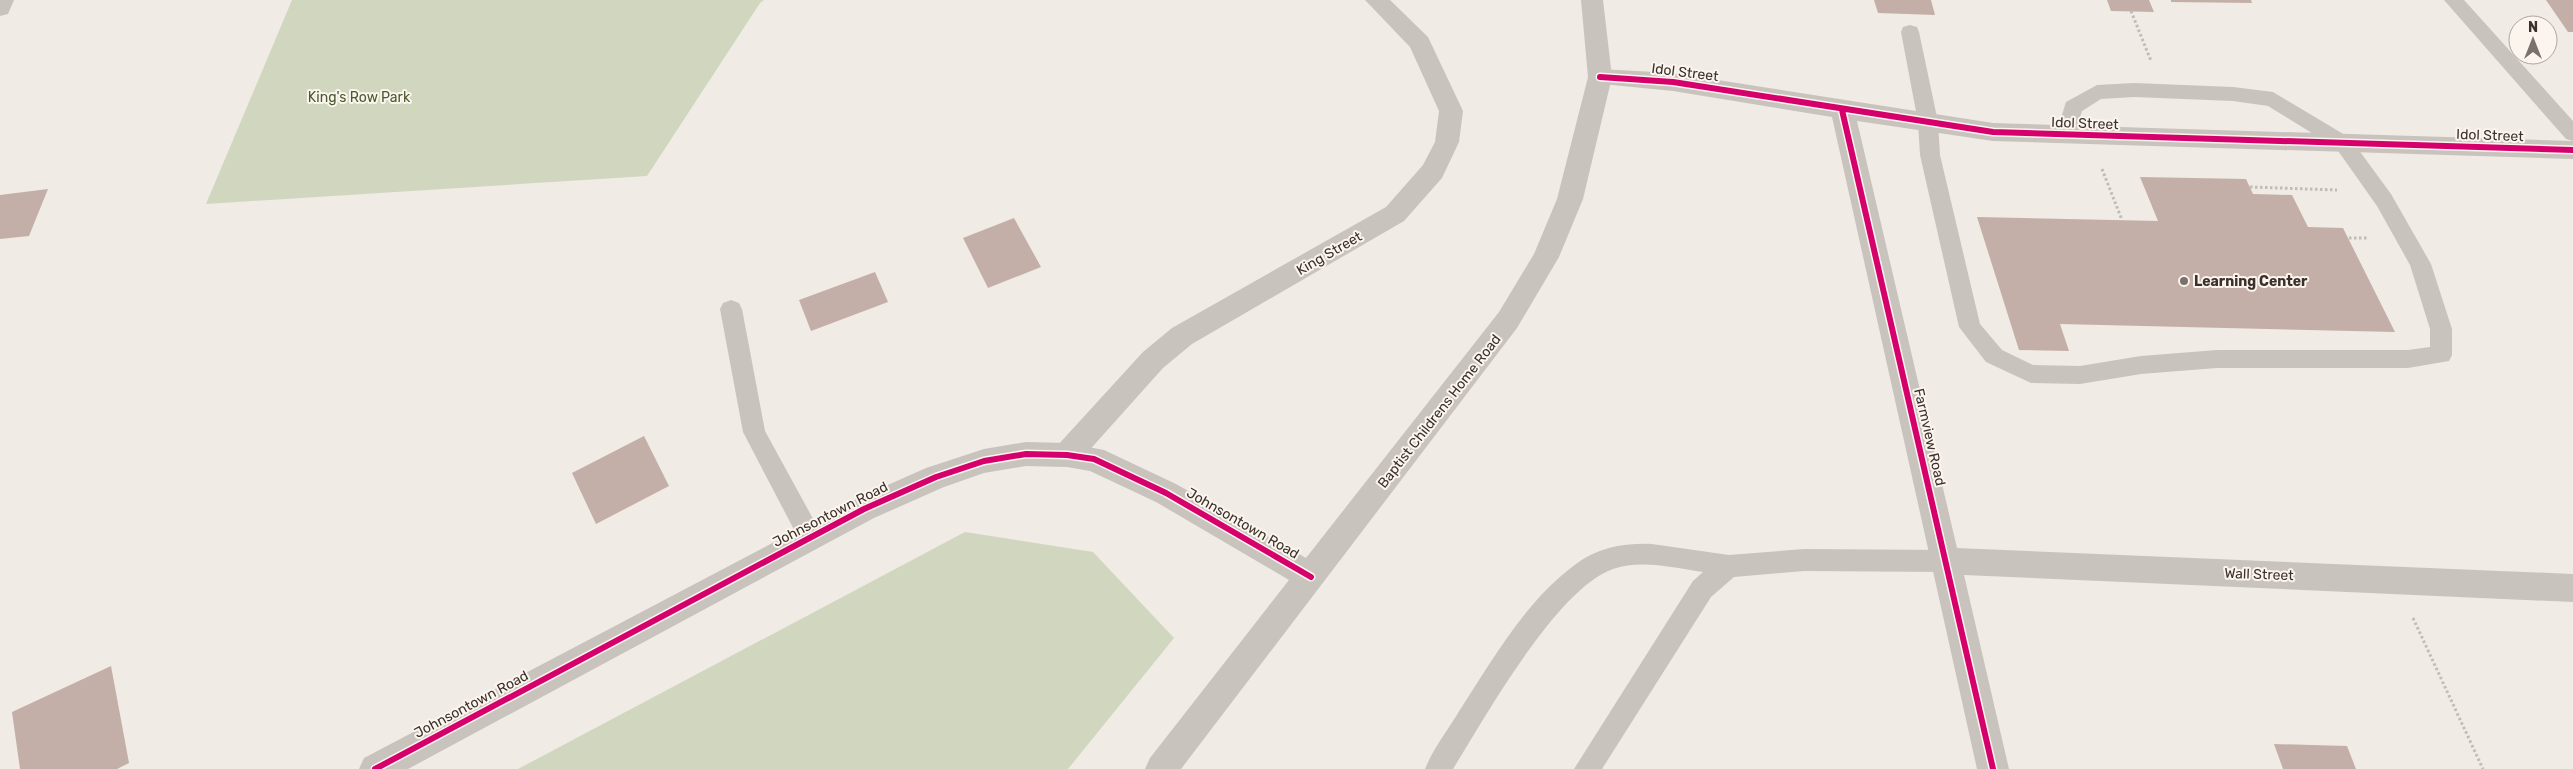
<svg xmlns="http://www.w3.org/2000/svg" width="2573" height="769" viewBox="0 0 2573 769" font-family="Rubik,sans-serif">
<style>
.green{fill:#d1d6bf}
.building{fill:#c3afa7}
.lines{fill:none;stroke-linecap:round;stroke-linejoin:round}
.path{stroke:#c2bbb6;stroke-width:3;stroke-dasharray:2.5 2.5;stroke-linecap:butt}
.service{fill:#c9c3be;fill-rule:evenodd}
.minor{fill:#c9c3be;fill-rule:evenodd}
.tertiary{fill:#c9c3be;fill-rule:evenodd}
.cycleway-casing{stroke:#fbf5ee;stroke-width:9}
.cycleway{stroke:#d6006c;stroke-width:6}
.poi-dot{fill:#7a716c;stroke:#fbf5ee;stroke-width:2}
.labels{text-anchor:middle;stroke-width:4;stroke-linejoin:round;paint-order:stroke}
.street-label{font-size:14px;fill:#3b302b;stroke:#fbf5ee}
.park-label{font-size:14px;fill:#4a5a2e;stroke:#fbf5ee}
.poi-label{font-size:14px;font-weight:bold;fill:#3b302b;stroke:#fbf5ee;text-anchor:start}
</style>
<rect width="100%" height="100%" fill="#f0ebe5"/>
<path class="green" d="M292,0H764L760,3L647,176L206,204Z
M965,532L1093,552L1174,638L1068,769H518Z"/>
<path class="building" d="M1874,0H1931L1935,15L1878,13Z
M2107,0H2149L2154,12L2111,11Z
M2171,0H2251L2252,3L2171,2Z
M2546,0H2573V32H2568Z
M2140,177L2246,179L2253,194L2292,195L2308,227L2343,228L2395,332L2060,324L2069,351L2019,350L1977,217L2158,221Z
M48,189L29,236L0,239V195Z
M1014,218L1041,267L988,288L963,238Z
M875,272L888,302L811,331L799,300Z
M644,436L669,486L596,524L572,473Z
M111,666L129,763L117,769H20L12,712Z
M2274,744L2347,746L2356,769H2283Z"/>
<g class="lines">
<path class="path" d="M2131,11L2151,61
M2102,169L2122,220
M2250,187L2337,190
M2349,238H2368
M2413,618L2483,769"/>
<path class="service" d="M2444,0H2464L2573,121V141L2566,139Z
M1910,25L1917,27L1919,32L1938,122L1940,155L1980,324L2002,350L2033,365L2080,366L2141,356L2217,350H2408L2430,347V329L2410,265L2377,206L2336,148L2268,106L2233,101L2134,97L2101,99L2082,111L2073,139L2066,141L2059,139L2056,134L2066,102L2097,85L2134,83L2233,87L2273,92L2350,138L2391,194L2431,264L2452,329V355L2449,361L2408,368H2217L2141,374L2080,384L2031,383L1986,362L1959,327L1920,155L1918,122L1901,32L1903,27Z
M731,300L739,303L742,309L765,431L823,537L820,545L811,548L802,545L743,432L720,309L723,303Z
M1652,544L1729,555L1804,549L1945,550L1954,553L1957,561L1954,569L1945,572L1804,571L1734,577L1711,597L1602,769H1574L1693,581L1703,572C1676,568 1640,559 1613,569C1556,589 1485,718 1453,769H1425C1433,749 1447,731 1458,713C1491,662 1526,600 1576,564C1599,547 1625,543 1652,544Z"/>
<path class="minor" d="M0,0H14L8,14L0,16Z
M1365,0H1390L1428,37L1463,111L1459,142L1442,178L1404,221L1192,344L1163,368L1077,464L1067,467L1057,464L1053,455L1057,446L1143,352L1172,328L1386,207L1423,165L1435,142L1439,111L1410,47Z
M1600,69L1673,73L1993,123L2573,141V159L1993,141L1857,121L1957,548L2573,574V602L1964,575L2009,769H1977L1832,117L1673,91L1592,83L1588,77L1592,71Z"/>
<path class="tertiary" d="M1581,0H1603L1612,77L1583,199L1559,257L1517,328L1181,769H1145L1150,758L1289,580L1156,502L1090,471L1067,467L1026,466L984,473L944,487L874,518L408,769H359L364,758L854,500L926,468L984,449L1026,442L1067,443L1104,450L1176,484L1306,558L1499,312L1534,254L1557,199L1588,77Z"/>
<defs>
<path id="cycleway" d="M1600,77L1673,82L1993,132L2573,150
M1842,110L1993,769
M375,769L864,509L936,477L984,461L1026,454L1067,455L1094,459L1166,493L1311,577"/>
</defs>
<use href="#cycleway" class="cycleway-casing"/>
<use href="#cycleway" class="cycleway"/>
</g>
<circle class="poi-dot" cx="2184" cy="281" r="5"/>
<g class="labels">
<g class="street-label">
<text transform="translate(1685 72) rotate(7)" y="5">Idol Street</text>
<text transform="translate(2085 123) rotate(2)" y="5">Idol Street</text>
<text transform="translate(2490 135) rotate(2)" y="5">Idol Street</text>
<text transform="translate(1329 253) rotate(-30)" y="5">King Street</text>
<text transform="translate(1439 411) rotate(-52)" y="5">Baptist Childrens Home Road</text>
<text transform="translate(1930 437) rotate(77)" y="5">Farmview Road</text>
<text transform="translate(830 514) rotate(-27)" y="5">Johnsontown Road</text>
<text transform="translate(1243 523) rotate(30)" y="5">Johnsontown Road</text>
<text transform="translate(2259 574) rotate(2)" y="5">Wall Street</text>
<text transform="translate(471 704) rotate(-28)" y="5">Johnsontown Road</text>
</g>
<g class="park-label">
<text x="359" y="102">King's Row Park</text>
</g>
<g class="poi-label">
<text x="2194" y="286">Learning Center</text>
</g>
</g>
<g transform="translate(2533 40)"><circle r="24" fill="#fbf5ee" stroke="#aea6a0"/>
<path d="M0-4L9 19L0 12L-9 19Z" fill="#7a716c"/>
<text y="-8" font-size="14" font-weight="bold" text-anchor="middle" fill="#3b302b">N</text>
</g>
</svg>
